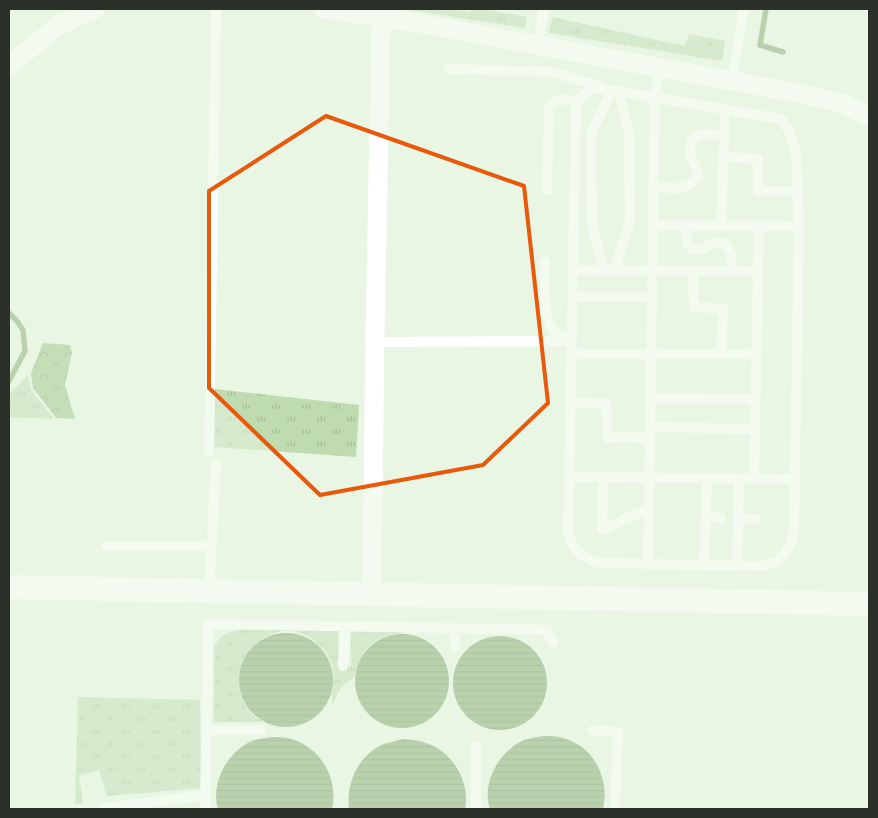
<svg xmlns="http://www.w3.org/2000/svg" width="878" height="818" viewBox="0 0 878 818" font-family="'DejaVu Sans',sans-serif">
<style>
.grass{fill:url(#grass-tufts)}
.forest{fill:url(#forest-crowns)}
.water{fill:url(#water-rules)}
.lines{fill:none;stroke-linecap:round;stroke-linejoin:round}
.stream{stroke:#7fa66b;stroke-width:5.5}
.service{stroke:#fff;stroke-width:10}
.minor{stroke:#fff;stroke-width:19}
.tertiary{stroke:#fff;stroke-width:24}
.marked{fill:none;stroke:#e8590c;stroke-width:4;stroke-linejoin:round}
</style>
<defs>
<pattern id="grass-tufts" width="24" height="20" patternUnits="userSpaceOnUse" patternTransform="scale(1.25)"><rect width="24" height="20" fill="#bfdcb1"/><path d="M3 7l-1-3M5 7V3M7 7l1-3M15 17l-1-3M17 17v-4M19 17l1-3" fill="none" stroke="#a4bd98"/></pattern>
<pattern id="forest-crowns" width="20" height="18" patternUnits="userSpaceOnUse" patternTransform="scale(1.25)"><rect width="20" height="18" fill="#98c184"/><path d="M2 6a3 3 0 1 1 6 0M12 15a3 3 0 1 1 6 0" fill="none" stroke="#7c9d6c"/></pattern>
<pattern id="water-rules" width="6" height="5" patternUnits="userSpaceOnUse" patternTransform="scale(1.25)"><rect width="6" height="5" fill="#7fa66b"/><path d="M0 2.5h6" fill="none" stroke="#688858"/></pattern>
</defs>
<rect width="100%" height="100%" fill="#e9f6e4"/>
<path class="grass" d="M403,9H450L469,12L472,9H481L527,17L525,28Z
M552,17L685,46L689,34L725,41L722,61L549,33Z
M28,375L31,390L54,419L9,417V394Z
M215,389L359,405L356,457L214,447Z
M248,629L338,630L339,667L351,666V631L408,632C372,636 364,644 353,679C341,684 337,693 333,706C328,692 339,677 329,658C327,653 323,649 320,646C279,602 214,662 249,710C252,715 258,719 263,722H214V646C223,632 232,630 248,629Z
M78,697L200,700L201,788L107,796L99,770L79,776L83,803L75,804Z"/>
<path class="forest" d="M43,343L70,345L72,353L65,385L75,419L56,418L33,388L31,373Z"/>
<path class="water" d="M239 680a47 47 0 1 1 94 0a47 47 0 1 1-94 0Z
M355 681a47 47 0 1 1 94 0a47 47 0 1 1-94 0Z
M453 683a47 47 0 1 1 94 0a47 47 0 1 1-94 0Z
M543,736C550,736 557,736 563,738C594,746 610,779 603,809H490C481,783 499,751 524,740C530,738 537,737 543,736Z
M272,737C278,737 285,737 291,739C321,747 339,780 332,809H218C210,783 228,751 252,741C258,739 265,738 272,737Z
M403,739C410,740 417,740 423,742C451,749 471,781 465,809H349C346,783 358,755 384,744C390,742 397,741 403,739Z"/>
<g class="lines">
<path class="stream" d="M766,9L760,45L783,52
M9,313L17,321L23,330L25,351L9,381"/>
<path class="service" d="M537,45L544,9
M449,69L552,72L602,87
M732,80L744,9
M598,88L781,119L789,131L796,152L799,226L794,528L791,543L785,553L777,562L763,566L600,563C581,558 575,552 568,534L576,108C579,96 586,91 598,88Z
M723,157L758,159V191H797
M653,186C672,188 685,193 698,177C698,160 685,161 692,140L701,134L724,135
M547,190L549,108C556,97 566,99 578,102
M653,225L799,226
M685,226L688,244L693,250L703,249L715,242L725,244L731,254L732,271
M721,226L725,109
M545,262C545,279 542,321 556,333C560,336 565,337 571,338
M573,270L758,271
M604,271L592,224L591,134L612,90
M614,271L630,221L629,134L619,91
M693,271L694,307L723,309L721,354
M573,297H652
M375,342L572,341
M572,354H756
M650,398L755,399
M571,403L606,404L608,438L650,437
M650,427L755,429
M209,451L216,9
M569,477L796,479
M603,477L602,530L649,508
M754,479L759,227
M706,517L721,518
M738,518L756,519
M106,546H212
M648,563L655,97L659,66
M704,564L707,478
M737,565L739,479
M211,591L210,574L216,464
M455,647V628
M343,666L345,626
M206,730H261
M593,730L618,732L615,809
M105,808L205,795
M205,809L208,624L547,630L553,642
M476,809V746"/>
<path class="minor" d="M324,9L417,23L797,93L844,104L869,117
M9,66L59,25L95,9
M372,578L375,336L381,17"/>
<path class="tertiary" d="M9,587L869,604"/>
</g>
<path d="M0 0H878V818H0ZM326,116L524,186L548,403L483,465L320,495L209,388V191Z" fill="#e9f6e4" fill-opacity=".55" fill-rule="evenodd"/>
<path class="marked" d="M326,116L524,186L548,403L483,465L320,495L209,388V191Z"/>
<rect width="878" height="818" fill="none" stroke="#2a2f28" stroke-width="20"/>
</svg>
